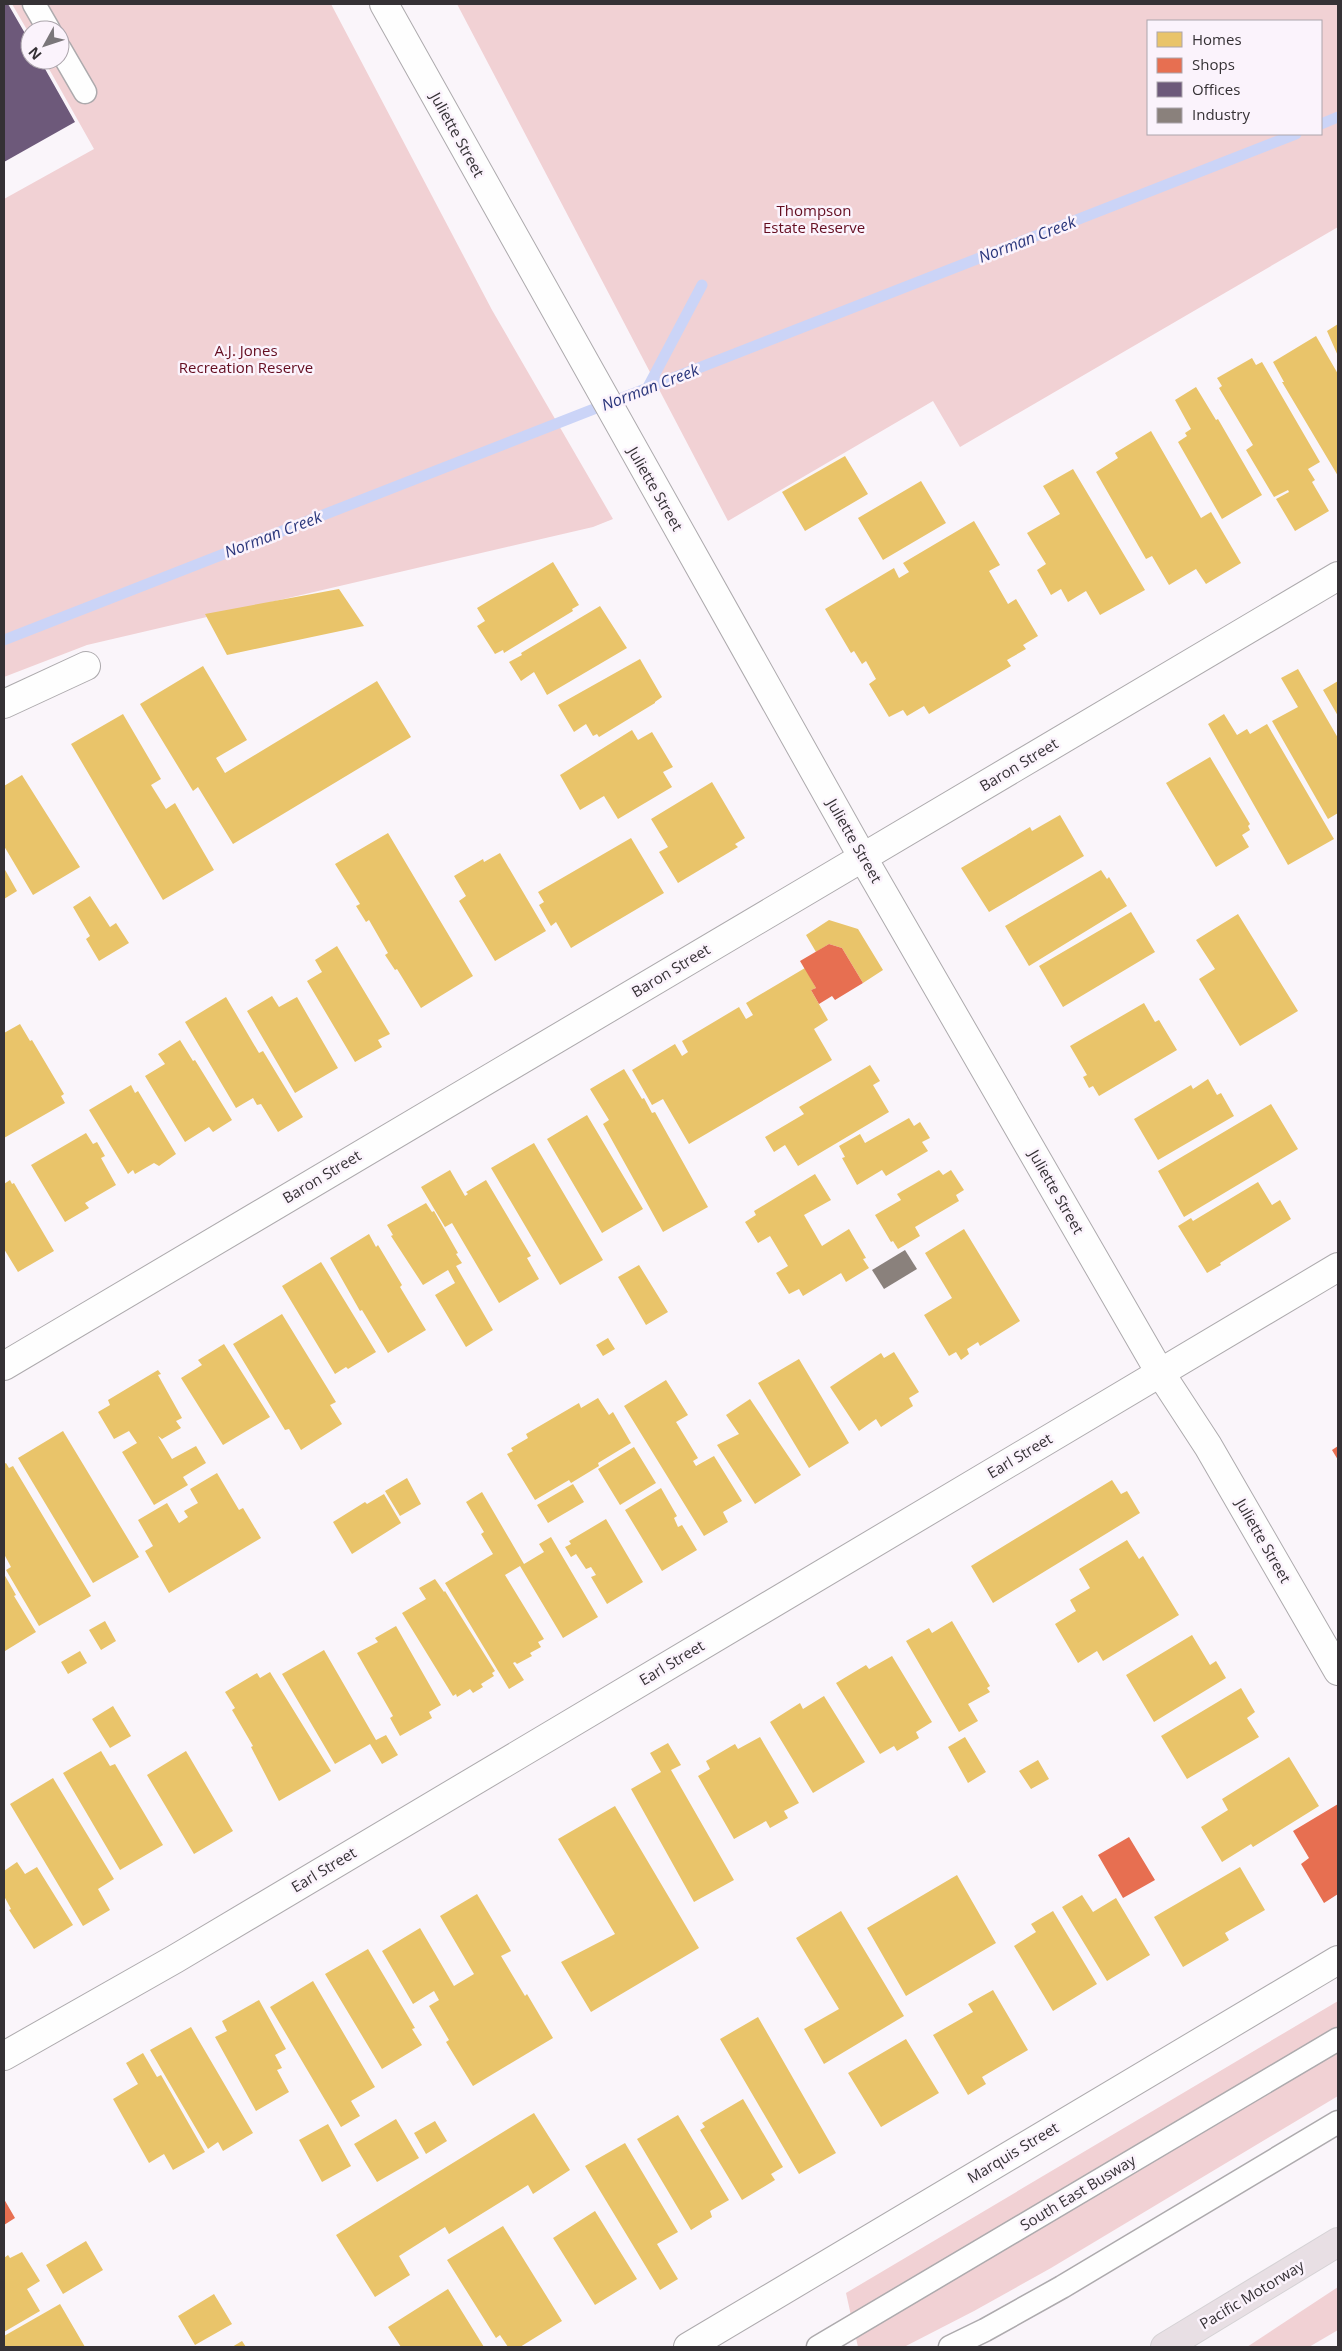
<svg xmlns="http://www.w3.org/2000/svg" width="1342" height="2351" viewBox="0 0 1342 2351" font-family="'Open Sans',sans-serif">
<style>
.green{fill:#f1d1d4;fill-rule:evenodd}
.homes{fill:#e9c46a}
.shops{fill:#e76f51}
.offices{fill:#6d597a}
.industry{fill:#8a817c}
.lines{fill:none;stroke-linecap:round;stroke-linejoin:round}
.stream{stroke:#cbd4f7;stroke-width:11}
.service-casing{stroke:#adaaad;stroke-width:25}
.minor-casing{stroke:#adaaad;stroke-width:30}
.secondary-casing{stroke:#adaaad;stroke-width:30}
.motorway-casing{stroke:#d5d2d5;stroke-width:30}
.service{stroke:#fefefe;stroke-width:22}
.minor{stroke:#fefefe;stroke-width:28}
.secondary{stroke:#fefefe;stroke-width:28}
.motorway{stroke:#e8dfe4;stroke-width:28}
.labels{text-anchor:middle;stroke-width:5;stroke-linejoin:round;paint-order:stroke}
.street-label{font-size:15px;fill:#353135;stroke:#fbf3fc}
.park-label{font-size:15px;fill:#640d20;stroke:#fbf3fc}
.water-label{font-size:16px;font-style:italic;fill:#2b377c;stroke:#fbf3fc}
</style>
<rect width="100%" height="100%" fill="#faf5fa"/>
<path class="green" d="M12,4H331L492,310L613,519L593,527L87,645L4,677V199L94,149L44,60H60V30H30V35Z
M457,4H1338V227L960,447L933,401L728,521ZM1148,21H1321V134H1148Z
M1338,2001V2096L1051,2268L974,2311L904,2347H858L846,2293Z
M1338,2287V2330L1309,2347H1247Z"/>
<path class="homes" d="M1338,324V356L1327,331Z
M1316,336L1338,374V476L1282,382H1284L1273,362Z
M1252,358L1256,365L1262,362L1320,462L1308,469L1315,480L1312,482L1329,511L1295,531L1276,499L1289,492L1288,490L1274,497L1246,450L1253,445L1219,388L1222,386L1217,378Z
M1196,387L1216,420L1218,419L1262,495L1222,519L1178,442L1187,436L1185,433L1191,429L1175,400Z
M1151,431L1201,518L1211,512L1241,563L1206,584L1196,569L1169,585L1152,556L1146,559L1096,472L1118,458L1115,453Z
M845,456L868,494L805,531L782,492Z
M1073,469L1145,590L1100,615L1086,591L1068,602L1061,589L1051,595L1037,570L1046,564L1027,533L1060,514L1043,486Z
M921,481L946,523L883,560L858,518Z
M974,521L1000,565L989,571L1008,604L1016,599L1038,636L1023,645L1026,649L1007,660L1011,666L929,714L924,706L907,716L903,710L889,717L869,684L876,679L866,661L862,664L854,651L851,653L825,609L894,568L899,578L909,572L903,563Z
M553,562L579,605L572,609L573,611L504,653L503,650L495,654L477,626L485,621L477,608Z
M339,589L364,626L227,655L205,614Z
M600,606L627,648L547,695L534,672L521,681L509,662L522,655L521,653Z
M640,659L662,697L655,702V703L599,737L597,734L593,736L586,724L574,732L558,705Z
M203,666L247,740L216,758L225,773L377,681L411,737L233,844L198,787L193,791L140,704Z
M1298,669L1338,738V813L1328,819L1272,721L1298,707L1281,678Z
M1338,681V716L1323,690Z
M123,714L161,779L151,785L166,809L175,803L214,870L163,900L71,744Z
M1224,714L1237,735L1247,729L1250,734L1267,724L1334,839L1288,865L1208,724Z
M632,730L638,740L652,732L673,767L663,772L672,787L618,819L604,796L580,810L560,775Z
M1210,757L1250,824L1248,826L1250,830L1242,835L1249,847L1216,867L1166,783Z
M22,775L80,867L33,895L4,846V786Z
M712,782L745,838L735,844L738,847L678,883L659,852L668,847L651,819Z
M1060,815L1084,856L989,912L961,868L1030,827L1032,831Z
M388,833L473,976L421,1008L397,969L395,970L385,955L388,953L369,920L366,922L356,906L360,904L335,864Z
M631,838L664,893L571,948L556,922L551,926L539,905L544,902L538,892Z
M500,853L546,931L495,961L459,901L466,896L454,876L483,859L484,862Z
M4,868L17,891L4,899Z
M1101,870L1107,879L1109,877L1127,906L1029,966L1005,926Z
M90,896L110,927L116,923L129,943L99,961L86,939L90,936L73,907Z
M1131,912L1155,952L1063,1007L1039,966Z
M1238,914L1298,1011L1240,1046L1199,979L1215,969L1196,940Z
M829,920L858,929L883,970L863,983L842,948L829,944L816,952L806,935Z
M337,946L390,1034L378,1040L382,1047L355,1062L307,981L322,972L315,960Z
M805,968L816,988L811,990L828,1020L814,1029L832,1060L689,1144L663,1099L652,1105L632,1070L675,1044L682,1056L688,1052L682,1041L739,1007L746,1019L753,1015L746,1003Z
M272,996L279,1007L297,997L338,1068L295,1093L247,1011Z
M226,997L259,1053L263,1051L303,1117L278,1132L261,1104L257,1105L253,1098L236,1108L185,1022Z
M1144,1003L1155,1022L1159,1020L1177,1050L1099,1096L1093,1086L1089,1088L1083,1077L1087,1075L1070,1046Z
M20,1024L30,1041L32,1040L64,1094L61,1096L65,1103L4,1138V1033Z
M180,1040L193,1061L195,1060L232,1120L213,1132L209,1127L185,1142L145,1076L165,1064L158,1054Z
M870,1065L880,1081L873,1085L889,1112L798,1166L785,1145L774,1152L765,1137L804,1114L799,1107Z
M624,1069L642,1099L644,1098L652,1113L655,1112L708,1207L663,1232L603,1124L609,1120L590,1089Z
M1208,1079L1217,1095L1221,1093L1234,1116L1158,1160L1134,1119L1191,1085L1193,1089Z
M131,1085L135,1093L138,1091L176,1154L159,1166L154,1163L135,1174L133,1170L128,1174L89,1110Z
M1271,1104L1298,1149L1184,1217L1158,1171Z
M587,1115L643,1209L602,1233L547,1139Z
M909,1118L914,1126L920,1122L930,1138L922,1142L928,1151L886,1176L882,1170L857,1185L842,1158L845,1157L839,1146L860,1134L865,1143Z
M86,1133L93,1144L97,1142L105,1156L101,1158L116,1185L85,1203L89,1208L65,1222L31,1165Z
M534,1143L603,1260L560,1285L491,1168Z
M450,1170L465,1196L468,1194L466,1192L486,1180L531,1256L527,1258L539,1279L499,1303L452,1223L445,1227L421,1187Z
M939,1170L943,1175L951,1170L964,1190L956,1195L959,1201L915,1227L920,1236L898,1249L893,1241L891,1242L875,1215L901,1200L897,1194Z
M815,1174L831,1200L804,1215L822,1246L849,1229L866,1258L863,1259L869,1268L846,1282L841,1273L803,1296L799,1289L789,1294L776,1273L788,1266L770,1236L758,1243L745,1222L756,1215L754,1211Z
M10,1180L12,1184L14,1183L54,1251L18,1272L4,1249V1184Z
M1258,1182L1272,1205L1280,1200L1291,1219L1220,1263L1221,1265L1207,1273L1178,1226L1191,1218L1193,1221Z
M426,1203L432,1212L434,1211L458,1253L456,1254L462,1263L456,1266L493,1330L466,1347L435,1295L455,1283L448,1270L423,1285L391,1236L393,1235L387,1225Z
M964,1229L1020,1321L980,1346L978,1342L967,1349L969,1354L961,1360L956,1352L949,1356L924,1315L952,1298L925,1253Z
M369,1234L376,1247L378,1245L402,1285L400,1287L426,1330L388,1353L362,1310L360,1311L330,1258Z
M321,1262L376,1352L348,1369L346,1367L335,1374L282,1286Z
M639,1265L668,1312L646,1325L618,1277Z
M282,1314L336,1402L330,1405L342,1424L301,1450L289,1429L285,1430L233,1344Z
M608,1338L615,1349L603,1356L596,1345Z
M224,1344L270,1417L223,1445L181,1378L202,1365L198,1360Z
M894,1352L919,1392L909,1398L913,1406L881,1427L876,1419L859,1431L830,1387L881,1353L884,1358Z
M799,1359L849,1443L809,1468L758,1383Z
M158,1370L161,1374L158,1375L182,1418L176,1421L181,1428L162,1439L158,1436L172,1459L196,1446L206,1463L183,1477L188,1485L154,1505L122,1452L137,1443L129,1431L114,1439L98,1412L110,1405L108,1400Z
M666,1380L688,1415L676,1422L698,1458L693,1461L696,1466L714,1456L742,1501L723,1512L728,1522L704,1536L624,1406Z
M598,1398L609,1415L613,1412L631,1443L598,1463L599,1466L571,1483L569,1480L535,1500L507,1454L513,1451L511,1448L528,1438L526,1434L579,1403L581,1408Z
M750,1399L801,1475L755,1504L717,1445L739,1434L726,1415Z
M63,1431L139,1557L93,1583L18,1458Z
M634,1447L656,1483L620,1505L598,1469Z
M6,1463L9,1468L13,1466L91,1596L39,1626L6,1570L11,1567L4,1554V1464Z
M217,1473L239,1510L243,1508L261,1538L169,1593L145,1551L153,1546L138,1520L167,1503L179,1523L188,1517L184,1511L198,1503L190,1489Z
M407,1478L421,1504L400,1516L385,1491Z
M1112,1480L1121,1494L1127,1491L1140,1513L993,1603L971,1566Z
M573,1484L584,1502L548,1523L537,1505Z
M661,1488L677,1516L674,1518L678,1527L682,1525L697,1550L662,1571L625,1510Z
M482,1492L524,1564L544,1552L539,1544L551,1537L598,1617L563,1638L520,1566L505,1575L544,1639L538,1642L541,1647L530,1653L532,1656L517,1664L515,1662L513,1663L524,1680L509,1689L445,1583L493,1554L481,1534L484,1532L466,1502Z
M384,1494L401,1523L352,1554L333,1522L365,1502L367,1504Z
M606,1519L643,1582L607,1604L591,1577L596,1575L591,1567L586,1569L576,1554L571,1557L565,1547L571,1544L569,1541Z
M1127,1540L1139,1559L1143,1556L1179,1615L1103,1661L1097,1651L1078,1663L1055,1624L1076,1611L1070,1600L1090,1588L1079,1569Z
M4,1574L16,1595L14,1596L36,1632L5,1651Z
M435,1579L444,1592L445,1591L495,1671L492,1673L494,1676L481,1684L483,1687L473,1693L470,1689L457,1697L456,1694L453,1696L402,1613L426,1599L419,1588Z
M105,1621L116,1641L101,1650L89,1630Z
M952,1621L990,1686L987,1688L990,1692L968,1704L978,1721L959,1732L906,1641L929,1628L932,1633Z
M396,1626L441,1705L429,1712L432,1718L400,1736L390,1718L393,1716L357,1653L378,1642L375,1638Z
M1192,1635L1210,1665L1216,1661L1226,1678L1154,1722L1126,1675Z
M324,1650L376,1740L386,1735L398,1755L382,1764L370,1744L335,1764L282,1674Z
M80,1651L87,1663L68,1674L61,1662Z
M892,1656L932,1722L916,1732L919,1738L897,1751L894,1746L880,1754L836,1683L866,1665L869,1669Z
M270,1672L331,1771L279,1801L251,1747L253,1746L232,1710L235,1708L225,1692L257,1673L260,1678Z
M1241,1688L1255,1712L1247,1718L1259,1737L1187,1779L1161,1736Z
M824,1696L865,1762L813,1793L770,1722L800,1703L803,1709Z
M113,1706L131,1736L110,1748L92,1719Z
M760,1737L799,1803L784,1811L788,1818L770,1828L766,1821L734,1839L698,1776L710,1769L706,1761L735,1744L738,1749Z
M965,1737L986,1772L968,1783L948,1747Z
M668,1743L681,1765L671,1770L734,1880L694,1902L631,1789L661,1772L650,1753Z
M101,1751L110,1766L115,1764L163,1845L120,1870L63,1773Z
M186,1751L233,1831L194,1854L147,1775Z
M1289,1757L1319,1806L1253,1847L1251,1844L1222,1862L1201,1827L1228,1810L1222,1799Z
M1038,1760L1049,1779L1031,1789L1019,1771Z
M53,1778L114,1879L98,1889L110,1910L83,1926L10,1804Z
M615,1806L699,1948L591,2012L561,1962L615,1934L558,1839Z
M17,1862L25,1874L37,1867L73,1925L34,1949L9,1910L11,1909L4,1896V1871Z
M1240,1867L1265,1910L1225,1933L1229,1940L1183,1967L1154,1917Z
M957,1875L996,1943L906,1996L867,1928Z
M477,1894L511,1951L501,1956L525,1996L527,1994L553,2038L473,2086L446,2042L449,2040L429,2006L439,2000L434,1991L413,2004L382,1951L420,1928L454,1986L474,1974L440,1916Z
M1082,1895L1093,1912L1116,1898L1150,1955L1107,1981L1062,1907Z
M841,1911L904,2016L824,2064L804,2029L839,2009L796,1938Z
M1053,1911L1097,1984L1053,2011L1014,1946L1036,1932L1031,1924Z
M368,1949L415,2028L412,2029L422,2045L382,2069L325,1974Z
M313,1981L375,2087L351,2101L360,2116L341,2127L270,2007Z
M993,1990L1028,2050L982,2077L986,2084L968,2095L933,2035L973,2012L968,2004Z
M259,2000L286,2049L275,2055L282,2068L277,2070L289,2092L256,2111L215,2037L227,2031L222,2021Z
M758,2017L836,2153L799,2174L720,2039Z
M191,2027L253,2133L223,2151L218,2142L208,2149L150,2050Z
M906,2039L939,2093L881,2127L848,2073Z
M143,2053L157,2077L161,2075L205,2152L173,2170L164,2154L149,2163L113,2099L138,2084L126,2063Z
M743,2099L783,2167L771,2174L775,2180L742,2200L700,2130L705,2127L702,2123Z
M534,2113L570,2170L533,2194L528,2185L449,2234L445,2227L399,2256L410,2275L375,2297L336,2235Z
M678,2115L729,2200L710,2211L712,2217L691,2230L637,2139Z
M396,2119L419,2158L377,2182L354,2144Z
M435,2121L447,2141L426,2154L414,2133Z
M328,2124L351,2166L322,2182L299,2140Z
M625,2143L678,2232L657,2244L678,2279L660,2290L585,2166Z
M595,2211L637,2279L595,2305L553,2238Z
M503,2226L562,2321L520,2347H508L500,2335L496,2338L447,2260Z
M86,2241L103,2270L63,2294L46,2265Z
M22,2252L40,2281L27,2289L40,2311L4,2332V2258L8,2255L10,2258Z
M448,2289L484,2347H401L388,2327Z
M214,2294L232,2324L195,2345L178,2316Z
M60,2304L85,2347H4V2336Z
M242,2341L246,2347H232Z"/>
<path class="shops" d="M829,944L842,948L863,983L835,1000L832,996L819,1004L811,990L816,988L800,961Z
M1338,1446V1460L1332,1450Z
M1338,1804V1894L1324,1903L1301,1864L1309,1858L1293,1831Z
M1129,1837L1155,1880L1123,1898L1098,1855Z
M4,2199L15,2218L4,2225Z"/>
<path class="offices" d="M4,4H8L30,42V60H40L75,122L4,162Z"/>
<path class="industry" d="M905,1250L917,1269L884,1289L872,1270Z"/>
<g class="lines">
<path class="stream" d="M1321,124L1338,117
M648,387L702,285
M4,640L1296,134"/>
<defs>
<path id="service" d="M34,4L49,30
M60,49L85,92
M818,2347L1338,2039
M950,2347L985,2330L1062,2287L1338,2122"/>
<path id="minor" d="M4,704L86,666
M4,1366L1338,576"/>
<path id="secondary" d="M384,4L863,858L1159,1371L1208,1446L1338,1671
M4,2056L175,1959L1338,1267
M688,2347L1338,1960"/>
<path id="motorway" d="M1165,2347L1338,2242"/>
</defs>
<use href="#service" class="service-casing"/>
<use href="#minor" class="minor-casing"/>
<use href="#secondary" class="secondary-casing"/>
<use href="#motorway" class="motorway-casing"/>
<use href="#service" class="service"/>
<use href="#minor" class="minor"/>
<use href="#secondary" class="secondary"/>
<use href="#motorway" class="motorway"/>
</g>
<g class="labels">
<g class="street-label">
<text transform="translate(457 135) rotate(61)" y="5">Juliette Street</text>
<text transform="translate(655 489) rotate(60)" y="5">Juliette Street</text>
<text transform="translate(1019 765) rotate(-31)" y="5">Baron Street</text>
<text transform="translate(854 841) rotate(60)" y="5">Juliette Street</text>
<text transform="translate(671 971) rotate(-31)" y="5">Baron Street</text>
<text transform="translate(322 1177) rotate(-31)" y="5">Baron Street</text>
<text transform="translate(1056 1192) rotate(60)" y="5">Juliette Street</text>
<text transform="translate(1020 1456) rotate(-31)" y="5">Earl Street</text>
<text transform="translate(1263 1541) rotate(60)" y="5">Juliette Street</text>
<text transform="translate(672 1663) rotate(-31)" y="5">Earl Street</text>
<text transform="translate(324 1870) rotate(-31)" y="5">Earl Street</text>
<text transform="translate(1013 2153) rotate(-31)" y="5">Marquis Street</text>
<text transform="translate(1078 2193) rotate(-31)" y="5">South East Busway</text>
<text transform="translate(1252 2295) rotate(-31)" y="5">Pacific Motorway</text>
</g>
<g class="park-label">
<text x="814" y="216">Thompson<tspan x="814" dy="17">Estate Reserve</tspan></text>
<text x="246" y="356">A.J. Jones<tspan x="246" dy="17">Recreation Reserve</tspan></text>
</g>
<g class="water-label">
<text transform="translate(1027 239) rotate(-21)" y="6">Norman Creek</text>
<text transform="translate(650 387) rotate(-21)" y="6">Norman Creek</text>
<text transform="translate(273 534) rotate(-21)" y="6">Norman Creek</text>
</g>
</g>
<rect width="1342" height="2351" fill="none" stroke="#353135" stroke-width="10"/>
<rect x="1147" y="20" width="175" height="115" fill="#fbf3fc" stroke="#aca5ac"/>
<rect x="1157" y="32" width="25" height="15" fill="#e9c46a" stroke="#aca5ac"/>
<text x="1192" y="45" font-size="15" fill="#353135">Homes</text>
<rect x="1157" y="58" width="25" height="15" fill="#e76f51" stroke="#aca5ac"/>
<text x="1192" y="70" font-size="15" fill="#353135">Shops</text>
<rect x="1157" y="82" width="25" height="15" fill="#6d597a" stroke="#aca5ac"/>
<text x="1192" y="95" font-size="15" fill="#353135">Offices</text>
<rect x="1157" y="108" width="25" height="15" fill="#8a817c" stroke="#aca5ac"/>
<text x="1192" y="120" font-size="15" fill="#353135">Industry</text>
<g transform="translate(45 45) rotate(230)"><circle r="24" fill="#fbf3fc" stroke="#aca5ac"/>
<path d="M0-4L9 19L0 12L-9 19Z" fill="#7a767a"/>
<text y="-8" font-size="14" font-weight="bold" text-anchor="middle" fill="#353135">N</text>
</g>
</svg>
